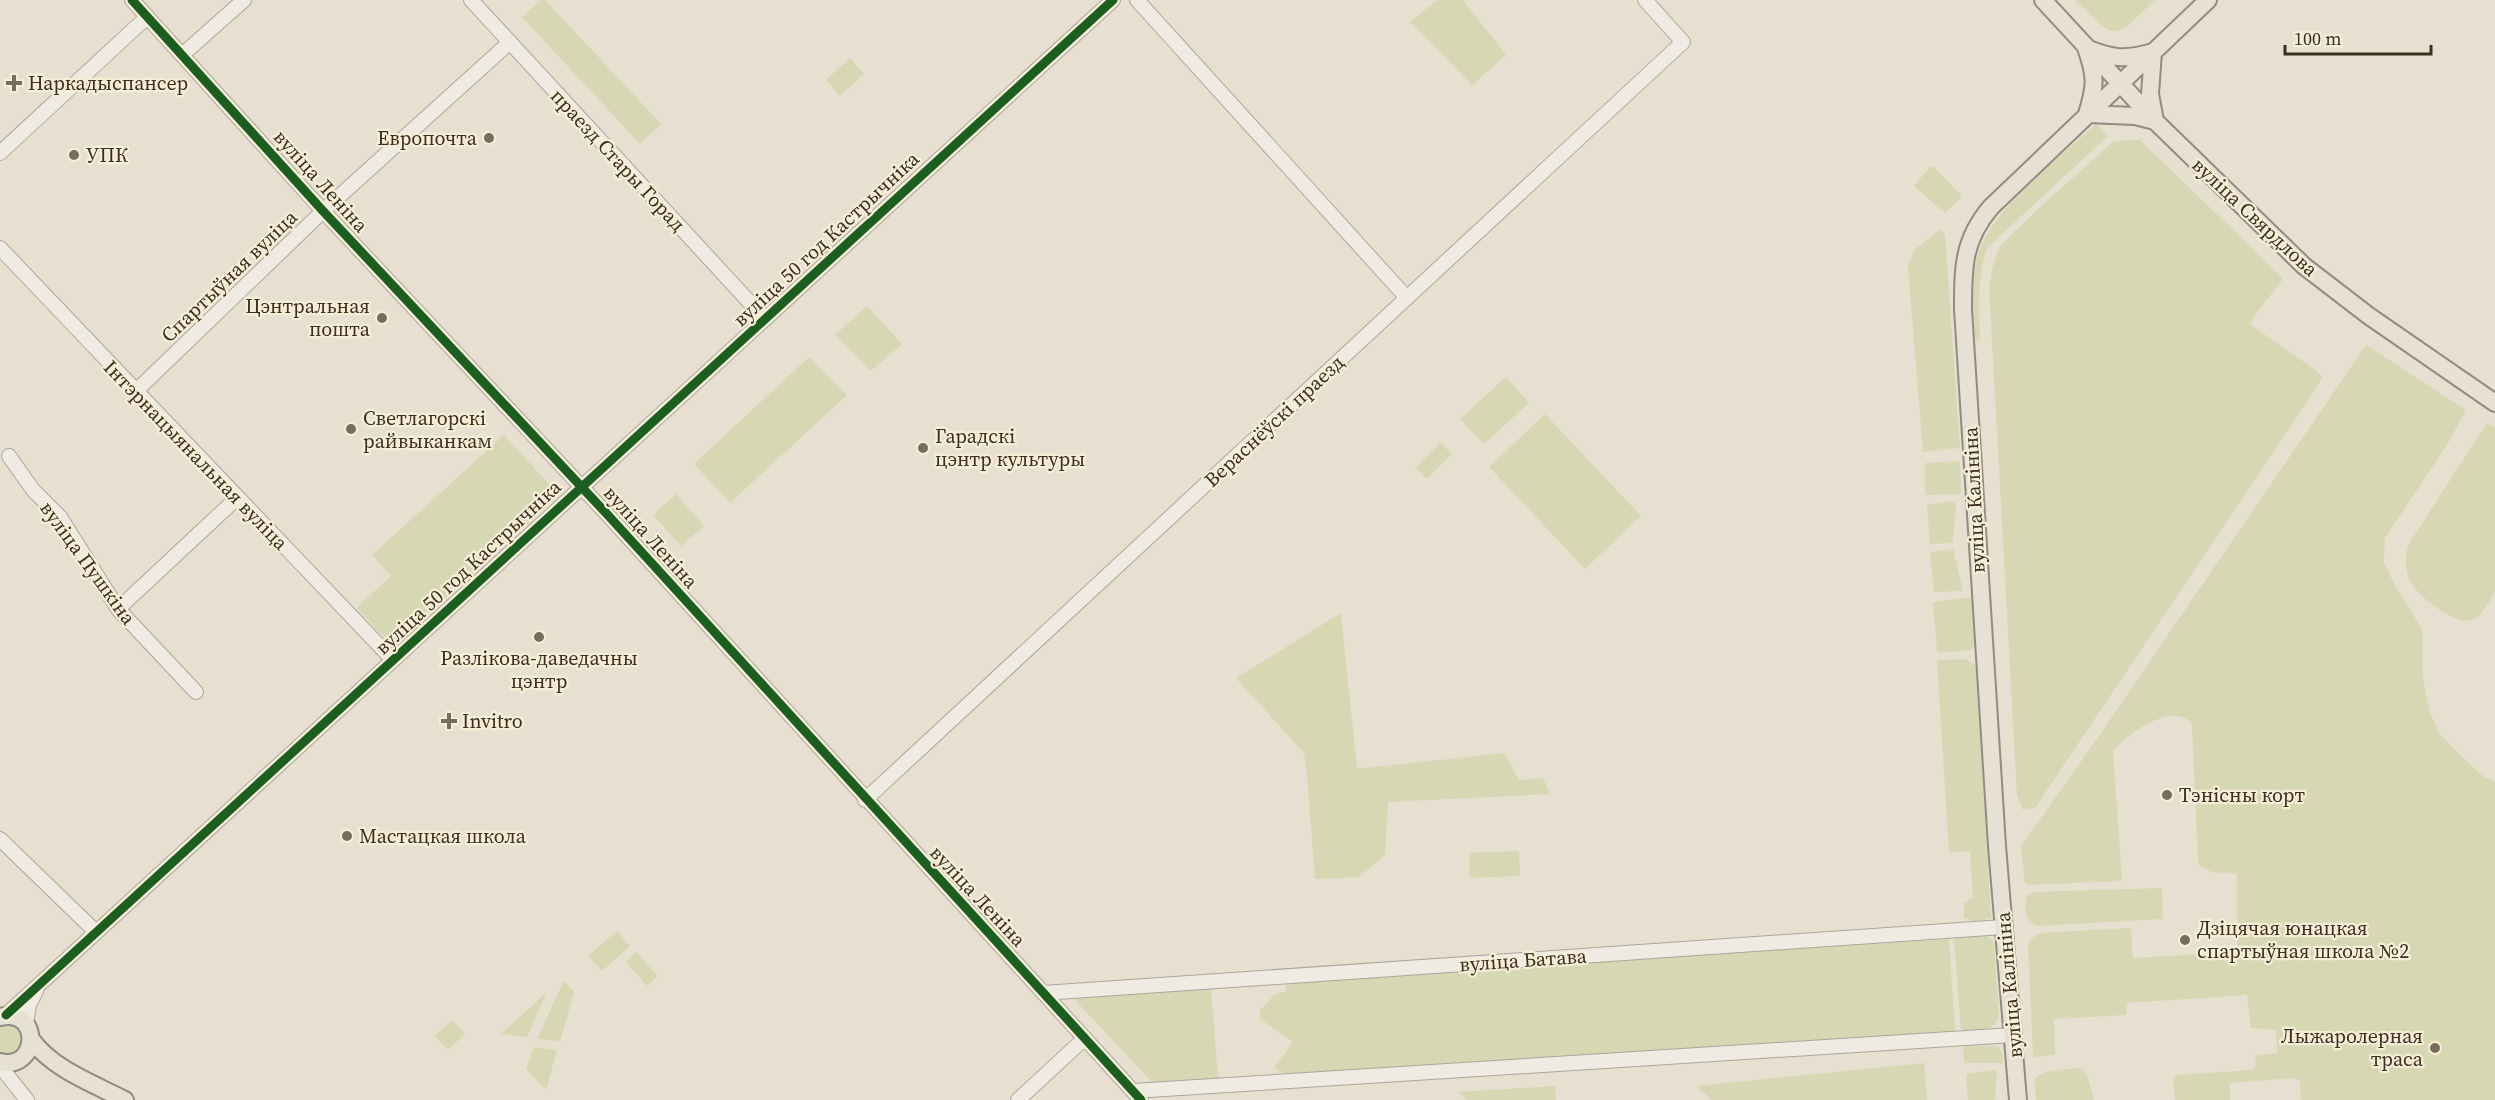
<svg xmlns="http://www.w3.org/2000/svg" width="2495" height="1100" viewBox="0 0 2495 1100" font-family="'Source Serif 4',serif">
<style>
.green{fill:#d6d7b3}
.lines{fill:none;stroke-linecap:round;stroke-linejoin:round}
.minor-casing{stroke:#ada599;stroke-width:16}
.major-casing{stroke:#928b80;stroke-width:20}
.minor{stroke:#efebe3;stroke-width:14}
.major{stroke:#e6e1d4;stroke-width:16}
.cycleway-casing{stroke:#f7eed8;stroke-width:13}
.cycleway{stroke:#1b5e20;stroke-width:9}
.poi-dot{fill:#786c5e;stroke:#f7eed8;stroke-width:2}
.labels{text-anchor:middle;stroke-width:4.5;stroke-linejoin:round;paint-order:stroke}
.poi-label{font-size:20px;fill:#3d2e20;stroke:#f7eed8;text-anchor:start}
.street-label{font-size:20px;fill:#3d2e20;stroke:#f7eed8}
</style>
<rect width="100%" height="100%" fill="#e7e0d1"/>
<path class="green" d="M541,0H545L661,124L640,144L522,17Z
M1437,0H1463L1506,55L1472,85L1410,22Z
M2075,0H2155C2112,41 2118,42 2075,0Z
M850,58L864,74L840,96L826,80Z
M2096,124L2108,136L1987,248C1977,277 1979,309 1980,340L1977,341L1975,339C1974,314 1971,286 1976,261C1987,212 2059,158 2096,124Z
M2140,140L2282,277L2283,279L2252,319L2251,325L2317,371L2322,377L2317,387L2035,808L2023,810L2017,795L1989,287L1994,261L2000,246L2038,209L2114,141Z
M1930,167H1934L1961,195V198L1945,213L1914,186Z
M1941,229L1945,235L1960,448L1923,452L1908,267L1914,250Z
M867,306L902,344L871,371L835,335Z
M2366,345L2466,410L2447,445L2385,538L2384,562L2394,584L2422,629L2423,680L2429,710L2439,733L2462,757L2483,776L2495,782V1100H2301L2300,1082L2296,1078L2230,1083V1100H2175L2173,1080L2178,1075L2252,1070L2256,1065L2255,1056L2277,1053L2276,1030L2251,1028L2247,995L2127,1003L2126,1015L2054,1019L2055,1055L2033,1057L2028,945L2032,938L2041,933L2131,928L2133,958L2237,952V874C2224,872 2205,875 2198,862L2192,725C2176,699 2126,734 2113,751L2122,881L2029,885L2025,883L2021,846L2092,746Z
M809,357L847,395L730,503L694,464Z
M1506,377L1529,403L1484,444L1460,419Z
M1545,414L1641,516L1585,569L1489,467Z
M2487,423L2495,427V592C2489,601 2482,617 2471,620C2460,623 2449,616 2440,610C2415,592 2400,578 2408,545Z
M504,435L559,495L393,646L356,608L391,576L372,555Z
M1440,443L1452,454L1427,479L1415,468Z
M1960,461L1961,494L1925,495V463Z
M676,494L704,526L681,546L653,515Z
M1951,501L1956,504L1953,543L1930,544L1927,505Z
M1953,549L1963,591L1934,592L1930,552Z
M1972,597L1975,645L1970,650L1939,653L1937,651L1933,602Z
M1341,613L1357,769L1504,753L1519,780L1543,778L1550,794L1388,802L1385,855L1359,877L1315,879L1307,775L1304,753L1236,678Z
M1966,659L1976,666L1991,918L1973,922L1964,917V903L1973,897L1970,851L1949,852L1937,660Z
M1519,851L1520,876L1470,878L1469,853Z
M2162,888L2163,919L2037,926C2025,920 2024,908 2027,895L2033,892Z
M617,931L630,946L602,971L588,956Z
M1982,934L1988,936L1994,942L1999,1017C1993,1033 1977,1030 1963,1030L1961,1028L1954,939L1956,936Z
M1949,939L1955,1033L1289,1078L1274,1067L1293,1042L1260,1019V1010L1275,994L1285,992L1288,981Z
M636,952L658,976L647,986L626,962Z
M564,980L574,992L560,1041L537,1039Z
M1211,988L1218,1078L1152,1082L1074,999Z
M547,992L527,1037L501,1034Z
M8,1020L25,1032L21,1052L0,1057V1022Z
M452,1020L465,1034L448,1050L435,1036Z
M1963,1045L1999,1047L2003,1056V1063H1964Z
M534,1047L557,1050L546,1090L526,1069Z
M1924,1063L1927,1100H1712L1696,1086Z
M2081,1068L2087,1074L2094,1100H2036L2035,1079C2044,1068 2067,1070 2081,1068Z
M1997,1070L1995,1100H1968L1966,1074Z
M1555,1086L1556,1100H1467L1459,1092Z"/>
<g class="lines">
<defs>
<path id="minor" d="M132,0L323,211L606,513L1141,1100
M471,0L765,319
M1137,0L1407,298
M182,55L244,0
M0,153L147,17
M0,248L393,660
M135,392L323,211L510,42
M9,456L33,490L60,517L118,609L196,692
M118,609L237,498
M865,800L1683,42L1645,0
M0,839L96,932
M1043,993L2003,927
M6,1015L1113,0
M26,1024L29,1005L36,991
M0,1066L27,1100
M1133,1091L2013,1035
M1018,1100L1085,1038"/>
<path id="major" d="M2043,0L2155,121L2304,266L2369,316L2495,403
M2086,48C2113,59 2125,60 2153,52L2150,94L2155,121L2135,116L2087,114C2096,85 2096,76 2086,48Z
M0,1017C41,1007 40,1071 0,1062
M31,1039C52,1069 94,1084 125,1100
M2018,1100L1997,846L1963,309C1963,267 1963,240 1991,207L2208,0"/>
</defs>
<use href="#minor" class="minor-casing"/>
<use href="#major" class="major-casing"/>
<use href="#minor" class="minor"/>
<use href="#major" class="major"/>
<defs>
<path id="cycleway" d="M132,0L323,211L606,513L1141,1100
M6,1015L1113,0"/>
</defs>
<use href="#cycleway" class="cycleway-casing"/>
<use href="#cycleway" class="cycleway"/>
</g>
<g class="poi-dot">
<path d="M11 74h6v6h6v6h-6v6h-6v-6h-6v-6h6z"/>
<circle cx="489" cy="138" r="6"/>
<circle cx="74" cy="155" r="6"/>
<circle cx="382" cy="318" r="6"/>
<circle cx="351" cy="429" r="6"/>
<circle cx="923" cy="448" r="6"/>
<circle cx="539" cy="637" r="6"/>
<path d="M446 712h6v6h6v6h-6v6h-6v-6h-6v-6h6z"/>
<circle cx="2167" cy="795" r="6"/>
<circle cx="347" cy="836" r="6"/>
<circle cx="2185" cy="940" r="6"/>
<circle cx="2435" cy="1048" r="6"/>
</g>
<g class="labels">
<g class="poi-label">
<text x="28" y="90">Наркадыспансер</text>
<text x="477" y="145" text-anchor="end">Европочта</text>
<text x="86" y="162">УПК</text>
<text x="370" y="313" text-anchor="end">Цэнтральная<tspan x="370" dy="23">пошта</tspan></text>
<text x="363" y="425">Светлагорскі<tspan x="363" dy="23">райвыканкам</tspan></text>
<text x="935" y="443">Гарадскі<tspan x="935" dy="23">цэнтр культуры</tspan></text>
<text x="539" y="665" text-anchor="middle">Разлікова-даведачны<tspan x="539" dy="23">цэнтр</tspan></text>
<text x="462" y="728">Invitro</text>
<text x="2179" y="802">Тэнісны корт</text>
<text x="359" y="843">Мастацкая школа</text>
<text x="2197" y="935">Дзіцячая юнацкая<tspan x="2197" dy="23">спартыўная школа №2</tspan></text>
<text x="2423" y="1043" text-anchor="end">Лыжаролерная<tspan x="2423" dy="23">траса</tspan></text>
</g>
<g class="street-label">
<text transform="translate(618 160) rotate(47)" y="7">праезд Стары Горад</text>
<text transform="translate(321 181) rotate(48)" y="7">вуліца Леніна</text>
<text transform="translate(2255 217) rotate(43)" y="7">вуліца Свярдлова</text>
<text transform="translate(826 239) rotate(-43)" y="7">вуліца 50 год Кастрычніка</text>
<text transform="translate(229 276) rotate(-44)" y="7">Спартыўная вуліца</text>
<text transform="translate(1274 421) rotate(-43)" y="7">Вераснёўскі праезд</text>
<text transform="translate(196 455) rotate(46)" y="7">Інтэрнацыянальная вуліца</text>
<text transform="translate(1974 500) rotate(-93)" y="7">вуліца Калініна</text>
<text transform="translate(651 537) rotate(48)" y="7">вуліца Леніна</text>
<text transform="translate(88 563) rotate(54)" y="7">вуліца Пушкіна</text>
<text transform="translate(468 567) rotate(-43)" y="7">вуліца 50 год Кастрычніка</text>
<text transform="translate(978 896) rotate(47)" y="7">вуліца Леніна</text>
<text transform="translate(1523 960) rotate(-4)" y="7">вуліца Батава</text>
<text transform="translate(2009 985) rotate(-95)" y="7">вуліца Калініна</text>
</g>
</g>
<path d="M2285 45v9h146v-9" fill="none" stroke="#3d2e20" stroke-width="3"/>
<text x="2294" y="45" font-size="18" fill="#3d2e20" stroke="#f7eed8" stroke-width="4.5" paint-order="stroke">100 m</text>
</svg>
